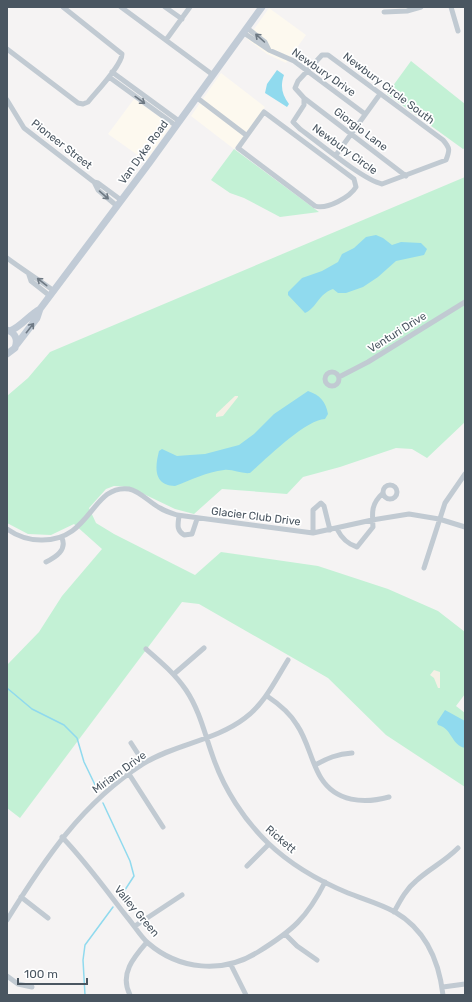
<svg xmlns="http://www.w3.org/2000/svg" width="472" height="1002" viewBox="0 0 472 1002" font-family="Rubik,sans-serif">
<style>
.commercial{fill:#fdf9ef}
.green{fill:#c3f1d5}
.sand{fill:#f5f0e5}
.water{fill:#90daee}
.lines{fill:none;stroke-linecap:round;stroke-linejoin:round}
.stream{stroke:#90daee;stroke-width:1.5}
.street{stroke:#c1cad2;stroke-width:5}
.secondary{stroke:#c1cbd6;stroke-width:7}
.oneway{stroke:#6e7983}
.oneway2{stroke:#6e7984}
.labels{text-anchor:middle;stroke-width:3.5;stroke-linejoin:round;paint-order:stroke}
.street-label{font-size:11px;fill:#4a5661;stroke:#fff}
</style>
<rect width="100%" height="100%" fill="#f5f3f3"/>
<path class="commercial" d="M269,8L306,35L286,63L267,54L247,39Z
M221,73L265,107L234,149L191,116Z
M134,99L171,125L146,161L108,134Z"/>
<path class="green" d="M411,61L465,104V148L463,149L387,94Z
M234,149L319,212L280,217L244,198L230,193L211,180Z
M465,177V422L427,458L412,449L396,448L340,467L303,477L287,494L222,489L194,514L175,509L129,487L114,486L106,489L89,508L96,523L114,534L195,575L221,552L318,566L388,589L438,611L465,632V694L456,706L465,713V787L386,735L328,678L199,604L182,602L20,818L7,808V665L39,632L62,596L102,549L74,524L51,535L28,534L7,523V396L28,378L50,352Z"/>
<path class="sand" d="M235,396H238V397L223,416L216,417V414Z
M434,670L440,672V688H438L434,678L430,675Z"/>
<path class="water" d="M277,70L284,75C280,86 282,95 289,104L287,107L265,93L267,84Z
M376,235L383,238L392,245L401,242L421,243L427,249L424,255L396,261L378,277L363,287L346,293H338L333,289C318,294 317,308 305,313L288,295V292L302,278L322,271L338,262L342,254L354,248L366,237Z
M308,391C320,395 326,402 328,414L325,419C305,420 266,459 250,473C241,474 233,469 224,470C207,472 191,480 175,486C153,485 155,467 159,451L162,449L177,456L190,455L205,454L239,445L254,434L274,414Z
M445,710L465,721V748C451,745 452,728 438,725L437,722Z"/>
<g class="lines">
<path class="stream" d="M7,688L32,709L64,725L77,738L84,762L98,791
M103,803L130,861L134,876L121,896
M85,995L83,960L85,945L113,907"/>
<path class="street" d="M121,7L213,75
M165,7L182,19
M451,7L458,31
M384,12L407,11L421,7
M244,33L269,50L265,42L247,28
M166,40L190,7
M7,49L78,103L83,104L88,102C96,92 122,65 122,54L63,7
M269,50L294,61L365,114
M322,55H328L443,140C450,148 450,150 446,160L382,184C363,180 318,142 300,129L293,122L304,105V98L295,88L298,81Z
M112,72L179,121
M109,77L175,125
M196,97L246,135
M304,98L406,176
M7,100L24,128L94,182L98,183L121,200
M264,112L354,179L356,187C350,197 327,210 315,206L238,148Z
M336,155L380,94
M94,182L98,190L117,206
M7,258C23,270 38,279 54,291
M29,275L31,281L50,296
M325 379a7 7 0 1 1 14 0a7 7 0 1 1-14 0Z
M339,377L368,362L465,302
M383 492a7 7 0 1 1 14 0a7 7 0 1 1-14 0Z
M179,516C178,524 176,530 184,535L192,534L197,519
M7,529C17,536 29,540 41,540C92,541 91,484 129,489C140,491 150,503 160,508C165,511 171,513 177,515L313,533L372,520L409,514L439,519L465,527
M337,529C341,537 347,544 357,547L373,527C372,512 371,504 383,493
M313,533V510L321,503L324,506L330,530
M46,562C56,557 67,550 62,538
M424,568L445,503L465,474
M146,649C161,662 175,674 186,690C200,711 205,735 213,757C224,789 244,820 268,843C290,864 319,881 348,893C363,899 381,904 395,912C426,930 439,961 443,995
M174,674L204,648
M267,696C279,704 290,713 297,725C308,741 311,762 321,778C336,802 364,804 389,797
M131,743L144,763
M315,765C328,758 337,754 352,753
M129,774L163,827
M62,837C86,862 106,890 127,917C134,925 140,936 148,943C179,970 223,974 258,952C292,931 307,918 325,882
M247,866L269,844
M21,897L48,918
M394,912C400,901 406,889 416,881C429,869 444,862 458,848
M7,920C44,860 82,803 143,764C174,744 215,741 245,718C265,703 275,681 288,660
M135,926L182,895
M286,935L297,946L317,960
M231,965L246,995
M7,976L18,984L32,987
M443,987L465,984
M130,995C119,974 134,957 147,942"/>
<path class="secondary" d="M10,331C22,326 29,315 40,309
M17,344L37,318L40,309L150,162L262,7
M7,354L15,348C18,340 16,333 7,330"/>
</g>
<defs><path id="oneway-shaft" d="M-6 0H5M1.5-3L5.5 0L1.5 3" fill="none" stroke-width="1.6" stroke-linecap="round" stroke-linejoin="round"/></defs>
<g class="oneway">
<use href="#oneway-shaft" transform="translate(260 38) rotate(-138)"/>
<use href="#oneway-shaft" transform="translate(140 100) rotate(36)"/>
<use href="#oneway-shaft" transform="translate(104 195) rotate(41)"/>
<use href="#oneway-shaft" transform="translate(42 282) rotate(-142)"/>
</g>
<use class="oneway2" href="#oneway-shaft" transform="translate(30 328) rotate(-52)"/>
<g class="labels">
<g class="street-label">
<text transform="translate(324 72) rotate(35)" y="4">Newbury Drive</text>
<text transform="translate(389 88) rotate(37)" y="4">Newbury Circle South</text>
<text transform="translate(361 129) rotate(37)" y="4">Giorgio Lane</text>
<text transform="translate(62 144) rotate(38)" y="4">Pioneer Street</text>
<text transform="translate(345 149) rotate(36)" y="4">Newbury Circle</text>
<text transform="translate(143 152) rotate(-54)" y="4">Van Dyke Road</text>
<text transform="translate(397 332) rotate(-32)" y="4">Venturi Drive</text>
<text transform="translate(256 516) rotate(7)" y="4">Glacier Club Drive</text>
<text transform="translate(119 772) rotate(-36)" y="4">Miriam Drive</text>
<text transform="translate(281 839) rotate(41)" y="4">Rickett</text>
<text transform="translate(137 911) rotate(50)" y="4">Valley Green</text>
</g>
</g>
<rect width="472" height="1002" fill="none" stroke="#4a5661" stroke-width="16"/>
<path d="M18 978v6h69v-6" fill="none" stroke="#4a5661" stroke-width="2"/>
<text x="24" y="978" font-size="12" fill="#4a5661" stroke="#ffffff" stroke-width="3" paint-order="stroke">100 m</text>
</svg>
